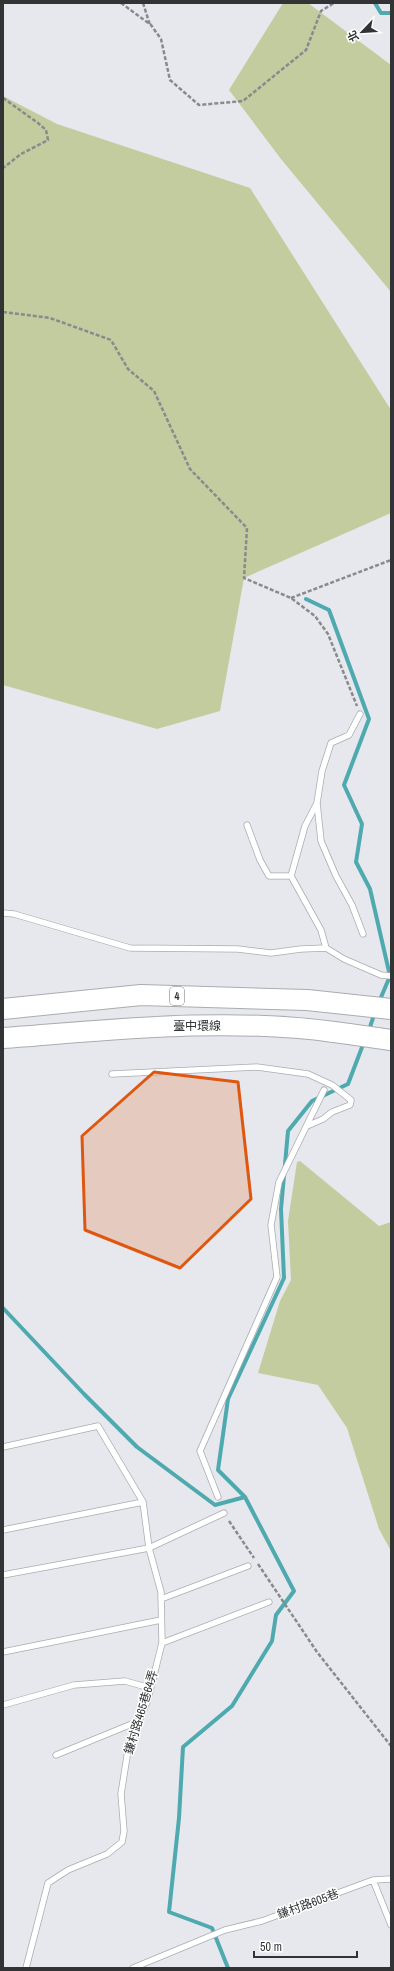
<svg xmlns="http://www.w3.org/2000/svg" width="394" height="1971" viewBox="0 0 394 1971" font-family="'Archivo Narrow','Noto Sans TC',sans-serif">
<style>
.green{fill:#c2cc9e}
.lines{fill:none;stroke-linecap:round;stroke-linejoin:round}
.stream{stroke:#4eaaae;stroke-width:4}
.lane-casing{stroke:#aaacb0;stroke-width:7}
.highway-casing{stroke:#aaacb0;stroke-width:22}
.path{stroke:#888a8d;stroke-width:2.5;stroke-dasharray:4 2;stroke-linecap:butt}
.lane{stroke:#fff;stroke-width:5.5}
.highway{stroke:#fff;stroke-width:20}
.highway-bridge-casing{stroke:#aaacb0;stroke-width:22;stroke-linecap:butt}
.highway-bridge{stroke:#fff;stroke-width:20}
.marked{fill:#df570e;fill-opacity:0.2;stroke:#df570e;stroke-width:3;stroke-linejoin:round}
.labels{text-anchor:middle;stroke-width:3;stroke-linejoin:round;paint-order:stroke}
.shield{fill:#fff;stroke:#707072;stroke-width:1}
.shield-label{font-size:11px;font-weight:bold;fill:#323335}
.street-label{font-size:12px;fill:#323335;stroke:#fff}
</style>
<rect width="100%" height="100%" fill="#e6e8ed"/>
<path class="green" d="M283,3H308L391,65V292L281,159L229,90Z
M3,96L57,124L250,188L391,410V513L244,578L220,711L157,729L3,685Z
M300,1161L379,1226L391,1222V1551L379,1529L347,1428L318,1385L258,1373L280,1301L291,1280L288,1221L297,1162Z"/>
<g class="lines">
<path class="stream" d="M375,3L381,13H391
M306,599L329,610L369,719L344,785L362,824L356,862L370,889L390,976L379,1002
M369,1030L375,1012
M3,1308L84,1394L137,1447L215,1505L245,1497
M228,1968L212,1928L169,1912L179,1818L183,1747L232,1706L272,1641L276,1615L294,1591L245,1497L218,1470L228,1399L284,1278L281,1209L288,1131L312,1101L348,1084L364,1042"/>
<defs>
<path id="lane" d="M360,714L349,735L331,743L322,771L317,803L321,841L336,876L352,905L363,934
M317,803L305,826L291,876L321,930L326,948
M247,825L260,860L269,876H291
M3,913L14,914L130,948L238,949L271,953L301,949L326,948L344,959L381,975L391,976
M112,1074L257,1067L308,1074L332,1085L351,1100L350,1105L332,1112L323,1119L307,1126
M3,1447L98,1426L143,1502L149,1548L161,1592L162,1643L148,1699L128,1750L121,1794L124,1831L122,1842L107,1854L68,1870L48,1883L26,1968
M218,1497L200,1451L277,1277L271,1225L279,1182L324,1090
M3,1530L143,1502
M3,1575L149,1548L224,1513
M161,1599L248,1566
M162,1643L269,1602
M3,1652L161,1620
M3,1705L74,1685L125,1681L150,1688
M56,1755L139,1721
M373,1880L391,1925
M133,1968L225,1930L262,1921L373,1880L391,1879"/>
<path id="highway" d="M3,1009L141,995L307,1000L391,1009
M349,1034L391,1040
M3,1038C111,1030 226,1017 334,1032"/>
</defs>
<use href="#lane" class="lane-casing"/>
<use href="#highway" class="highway-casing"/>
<path class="path" d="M121,3L151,25L161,39L170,80L199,105L243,101L306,50L321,11L334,3
M143,3L150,25
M3,98L38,123L46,130L48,140L21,154L3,168
M3,312L50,318L111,340L128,369L154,391L190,469L247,528L244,578L291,598L315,616L328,634L357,706
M291,598L391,560
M229,1521L254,1558
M258,1564L317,1652L391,1746"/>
<use href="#lane" class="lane"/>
<use href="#highway" class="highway"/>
<defs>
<path id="highway-bridge" d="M334,1032L349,1034"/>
</defs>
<use href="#highway-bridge" class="highway-bridge-casing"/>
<use href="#highway-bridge" class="highway-bridge"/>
</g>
<path class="marked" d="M154,1072L238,1082L251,1199L180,1268L85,1230L82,1136Z"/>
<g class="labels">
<rect class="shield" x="170" y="987" width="14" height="18" rx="3"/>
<g class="shield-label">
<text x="177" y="1000">4</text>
</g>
<g class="street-label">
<text x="197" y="1030">臺中環線</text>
<text transform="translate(141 1712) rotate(-73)" y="4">鎌村路465巷64弄</text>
<text transform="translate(308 1904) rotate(-20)" y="4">鎌村路605巷</text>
</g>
</g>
<rect width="394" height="1971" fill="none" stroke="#323335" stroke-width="8"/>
<g transform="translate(362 32) rotate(245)" stroke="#ffffff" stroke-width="3" paint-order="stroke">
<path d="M0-3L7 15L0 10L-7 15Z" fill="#323335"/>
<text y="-6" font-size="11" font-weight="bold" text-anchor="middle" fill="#323335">北</text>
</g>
<path d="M254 1951v6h103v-6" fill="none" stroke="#323335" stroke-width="2"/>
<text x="260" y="1951" font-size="12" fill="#323335" stroke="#ffffff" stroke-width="3" paint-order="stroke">50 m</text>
</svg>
